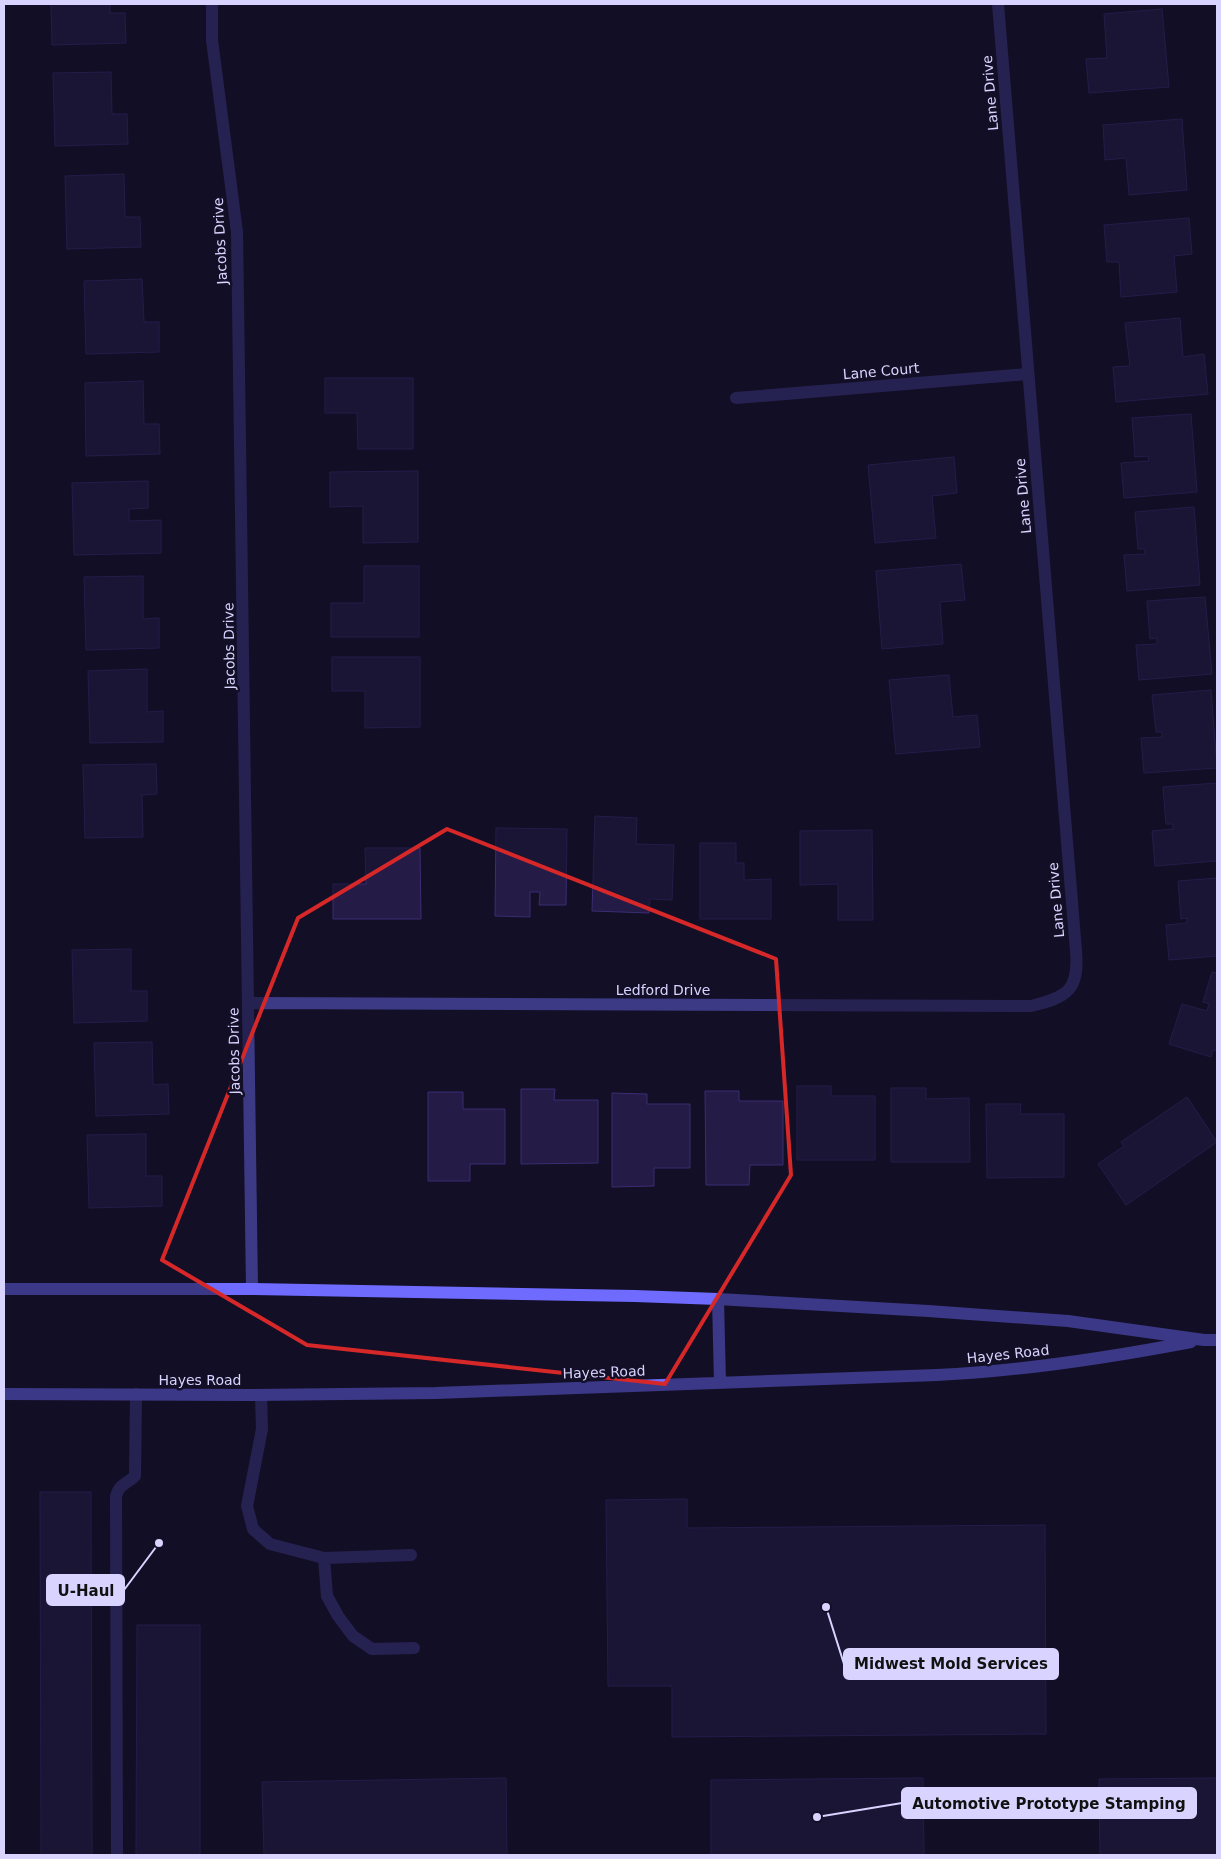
<svg xmlns="http://www.w3.org/2000/svg" width="1221" height="1859" viewBox="0 0 1221 1859" font-family="'DejaVu Sans',sans-serif">
<style>
.building{fill:#241b47;stroke:#3b2d73}
.lines{fill:none;stroke-linecap:round;stroke-linejoin:round}
.lane{stroke:#3d3a85;stroke-width:12}
.street{stroke:#3d3a85;stroke-width:12}
.secondary{stroke:#6f6bff;stroke-width:12}
.marked{fill:none;stroke:#d62828;stroke-width:4;stroke-linejoin:round}
.labels{text-anchor:middle;stroke-width:5;stroke-linejoin:round;paint-order:stroke}
.street-label{font-size:14px;fill:#d9d4ff;stroke:#130f26}
.leader{fill:none;stroke:#d9d4ff;stroke-width:2}
.callout-dot{fill:#d9d4ff;stroke:#130f26;stroke-width:2}
.callout{fill:#d9d4ff;stroke:#d9d4ff;stroke-width:2}
.callout-label{font-size:15px;text-anchor:middle;font-weight:bold;fill:#111}
</style>
<rect width="100%" height="100%" fill="#130f26"/>
<path class="building" d="M51,4H110V13H125L126,43L52,45Z
M1162,9L1169,87L1089,93L1086,59L1107,58L1104,14Z
M111,72L112,114H127L128,144L55,146L53,73Z
M1182,119L1187,190L1129,195L1126,158L1105,160L1103,125Z
M124,174L125,217H140L141,247L67,249L65,176Z
M1189,218L1192,254L1174,256L1177,292L1121,297L1119,262H1107L1104,225Z
M142,279L144,322H159V352L86,354L84,281Z
M1180,318L1183,357L1204,354L1208,394L1116,402L1113,367L1130,366L1125,323Z
M325,378H413V449H358L357,413H325Z
M143,381L144,424H159L160,454L86,456L85,383Z
M1191,414L1197,492L1124,498L1121,463L1149,461L1148,456L1135,457L1132,418Z
M954,457L957,493L932,496L936,538L875,543L868,465Z
M418,471V542L363,543V506L330,507V472Z
M148,481V508L129,509V521L161,520V553L74,555L72,483Z
M1194,507L1200,585L1127,591L1124,555L1145,554V549H1138L1135,512Z
M961,564L965,600L940,602L943,644L882,649L876,571Z
M364,566H419V637H331V603H364Z
M143,576V619L159,618V648L86,650L84,577Z
M1205,597L1212,674L1139,680L1136,645L1157,644V638L1150,639L1147,601Z
M332,657H420V727L365,728V691H332Z
M147,669V712L163,711V742L90,743L88,671Z
M949,675L953,717L977,715L980,747L896,754L889,680Z
M1211,690L1217,768L1144,773L1141,738L1162,737V732H1156L1152,695Z
M156,764L157,794L142,795L143,837L85,838L83,765Z
M1217,783V861L1155,866L1152,831L1173,829V824H1166L1163,787Z
M595,816L637,818L636,844L674,845L672,900L650,899L649,913L592,911Z
M496,828L567,829L566,905H539L540,892H530V917L495,916Z
M872,830L873,920H838V884L800,885V831Z
M700,843H736V863H744V880L771,879V919H700Z
M365,848H420L421,919H333V884H366Z
M1217,878V956L1169,960L1166,925L1187,923V918L1181,919L1178,881Z
M131,949V991H147V1021L74,1023L72,950Z
M1212,972L1217,973V1051L1213,1050L1211,1057L1169,1044L1182,1004L1207,1011L1209,1004L1203,1002Z
M152,1042L153,1085L168,1084L169,1114L96,1116L94,1043Z
M797,1086H831V1096H875V1160H797Z
M891,1088H926V1099L969,1098L970,1162H891Z
M521,1089H555L554,1100H598V1163L521,1164Z
M705,1091H739V1101H783V1165H750L749,1185H706Z
M428,1092H463V1109H505V1164H470V1181H428Z
M612,1093L647,1094V1104H690V1168H654V1186L612,1187Z
M1187,1097L1217,1142L1126,1205L1098,1164L1124,1146L1121,1142Z
M986,1104H1021L1020,1114H1064V1177L987,1178Z
M146,1134V1176H162V1206L89,1208L87,1135Z
M40,1492H91L92,1855H41Z
M687,1499V1528L1045,1525L1046,1734L672,1737V1686H608L606,1500Z
M137,1625H200V1855H136Z
M506,1778L507,1855H264L262,1782Z
M923,1778L924,1855H711V1780Z
M1217,1778V1855H1100L1099,1779Z"/>
<g class="lines">
<path class="lane" d="M261,1395L262,1429L247,1506L253,1529L270,1544L324,1558L327,1596L338,1616L353,1636L372,1649L414,1648
M324,1558L411,1555
M117,1855L116,1496C119,1484 127,1484 135,1476L136,1394"/>
<path class="street" d="M212,4V40L237,232L252,1289
M736,398L1028,374
M248,1003L1031,1006C1068,997 1079,990 1076,951L998,4"/>
<path class="secondary" d="M4,1289H252L635,1296L718,1299L928,1311L1068,1321L1204,1340H1217
M718,1299L720,1383
M4,1394L251,1395L436,1393L937,1375C1023,1371 1107,1358 1191,1342"/>
</g>
<path d="M0 0H1221V1859H0ZM447,829L776,959L791,1175L665,1384L307,1345L162,1260L298,918Z" fill="#130f26" fill-opacity=".55" fill-rule="evenodd"/>
<path class="marked" d="M447,829L776,959L791,1175L665,1384L307,1345L162,1260L298,918Z"/>
<g class="labels">
<g class="street-label">
<text transform="translate(990 93) rotate(-95)" y="5">Lane Drive</text>
<text transform="translate(220 241) rotate(-93)" y="5">Jacobs Drive</text>
<text transform="translate(881 371) rotate(-5)" y="5">Lane Court</text>
<text transform="translate(1023 496) rotate(-95)" y="5">Lane Drive</text>
<text transform="translate(229 646) rotate(-91)" y="5">Jacobs Drive</text>
<text transform="translate(1056 900) rotate(-95)" y="5">Lane Drive</text>
<text x="663" y="995">Ledford Drive</text>
<text transform="translate(234 1051) rotate(-91)" y="5">Jacobs Drive</text>
<text transform="translate(1008 1354) rotate(-6)" y="5">Hayes Road</text>
<text transform="translate(604 1372) rotate(-2)" y="5">Hayes Road</text>
<text x="200" y="1385">Hayes Road</text>
</g>
</g>
<path class="leader" d="M159 1543L124 1590M826 1607L844 1664M817 1817L902 1803"/>
<g class="callout-dot">
<circle cx="159" cy="1543" r="5"/>
<circle cx="826" cy="1607" r="5"/>
<circle cx="817" cy="1817" r="5"/>
</g>
<g class="callout">
<rect x="47" y="1575" width="77" height="30" rx="5"/>
<rect x="844" y="1649" width="214" height="30" rx="5"/>
<rect x="902" y="1788" width="294" height="30" rx="5"/>
</g>
<g class="callout-label">
<text x="86" y="1596">U-Haul</text>
<text x="951" y="1669">Midwest Mold Services</text>
<text x="1049" y="1809">Automotive Prototype Stamping</text>
</g>
<rect width="1221" height="1859" fill="none" stroke="#d9d4ff" stroke-width="10"/>
</svg>
